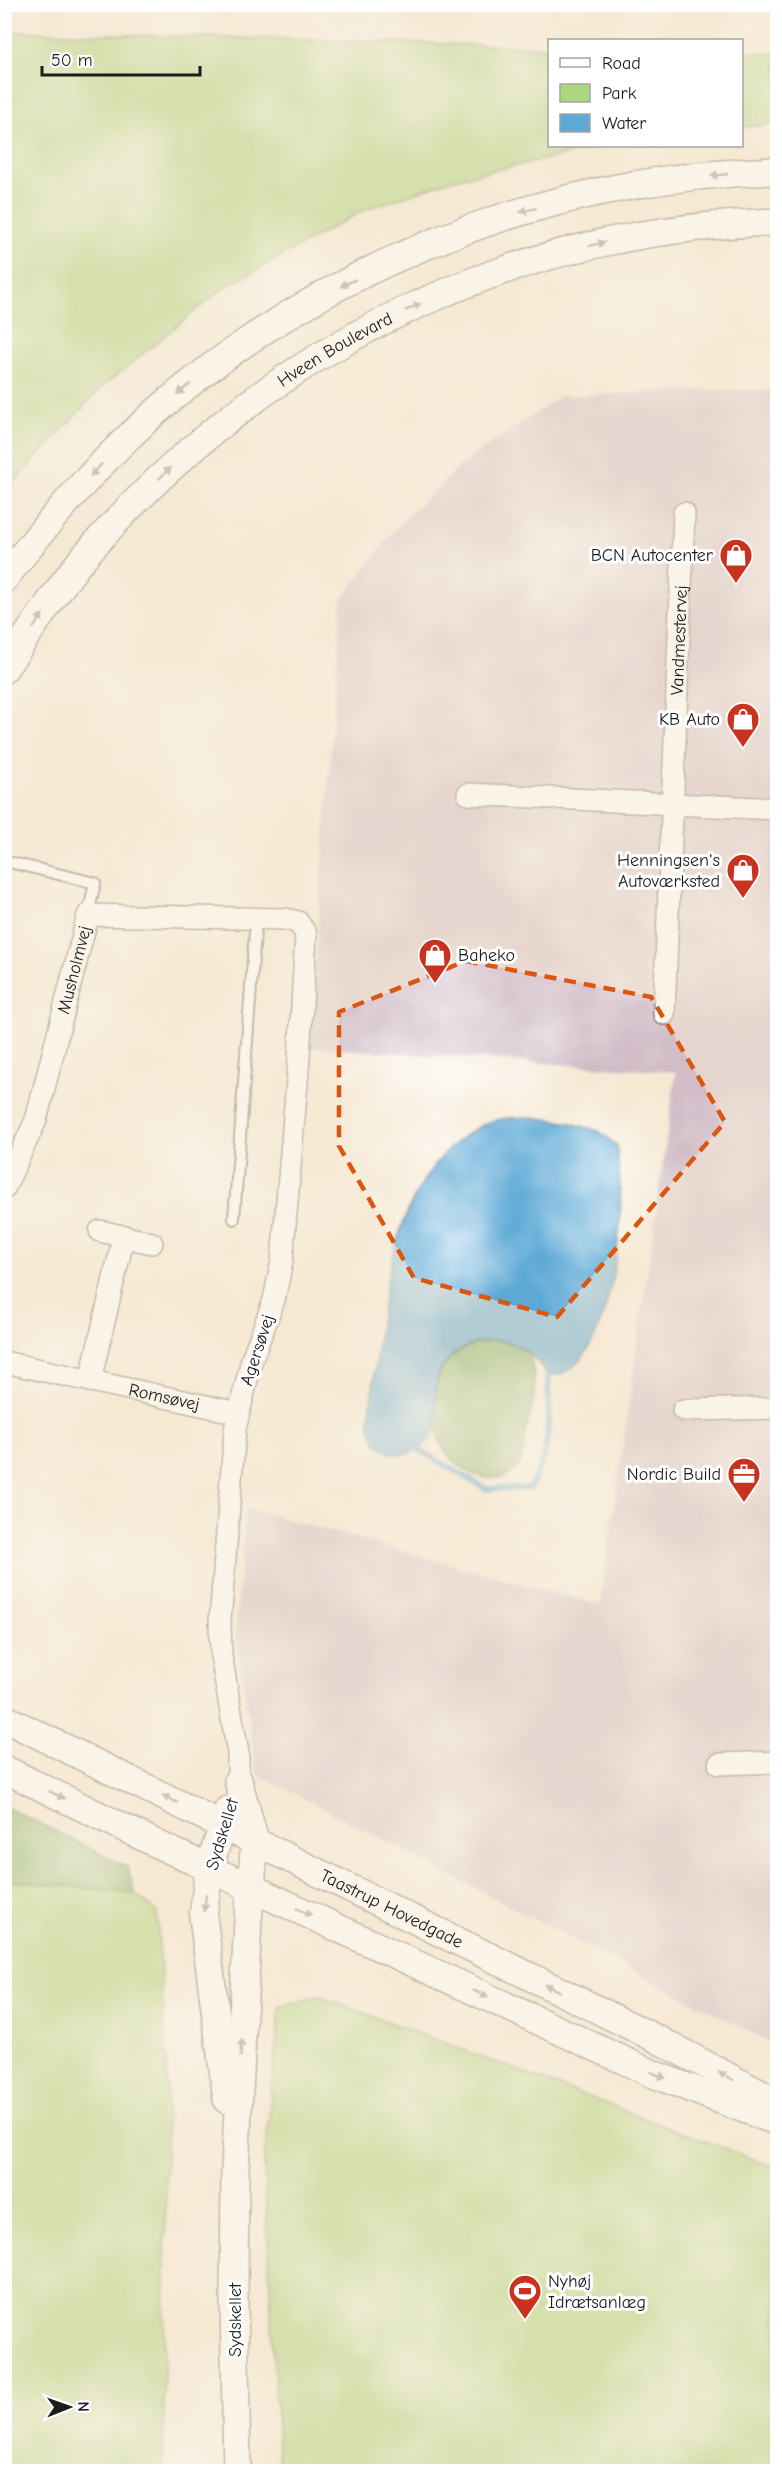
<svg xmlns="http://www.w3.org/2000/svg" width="782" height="2476" viewBox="0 0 782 2476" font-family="'Comic Neue',sans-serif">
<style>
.industrial{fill:#d2bdc7}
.green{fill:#add47e;stroke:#64784d;stroke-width:1.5}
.forest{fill:#8ab66d;stroke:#536944;stroke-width:1.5}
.water{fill:#5da9d6;stroke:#3c6279;stroke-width:1.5}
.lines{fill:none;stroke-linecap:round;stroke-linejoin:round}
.stream{stroke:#5da9d6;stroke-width:6}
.service-casing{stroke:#898278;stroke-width:14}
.minor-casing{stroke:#898278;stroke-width:24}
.tertiary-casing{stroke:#898278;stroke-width:30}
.service{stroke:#fff;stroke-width:10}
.minor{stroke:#fff;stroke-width:21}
.tertiary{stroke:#fff;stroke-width:27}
.oneway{fill:#999}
.marked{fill:none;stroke:#de560d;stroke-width:4.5;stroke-dasharray:12 8;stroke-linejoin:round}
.labels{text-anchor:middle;stroke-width:6;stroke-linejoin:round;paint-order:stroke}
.street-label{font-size:18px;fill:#1c1c1c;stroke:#fff}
.poi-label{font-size:18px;fill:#1c1c1c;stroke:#fff;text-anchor:end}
</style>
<rect width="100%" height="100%" fill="#fff"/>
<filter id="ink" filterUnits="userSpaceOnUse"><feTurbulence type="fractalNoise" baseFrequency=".0167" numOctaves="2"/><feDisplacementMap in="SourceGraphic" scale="12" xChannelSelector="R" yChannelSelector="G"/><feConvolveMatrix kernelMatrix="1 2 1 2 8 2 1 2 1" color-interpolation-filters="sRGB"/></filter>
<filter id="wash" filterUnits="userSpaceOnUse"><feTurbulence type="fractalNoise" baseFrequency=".008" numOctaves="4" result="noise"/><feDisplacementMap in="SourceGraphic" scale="24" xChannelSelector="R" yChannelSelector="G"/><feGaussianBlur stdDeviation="1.35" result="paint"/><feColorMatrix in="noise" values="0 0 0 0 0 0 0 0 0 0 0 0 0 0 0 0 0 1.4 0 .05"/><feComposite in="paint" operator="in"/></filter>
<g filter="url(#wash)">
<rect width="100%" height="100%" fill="#f6e9d4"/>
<path class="industrial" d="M698,390H777V2046L257,1774L235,1633L246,1508L600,1605L676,1072L309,1047L342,599L397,526L464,462L560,396Z"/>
<path class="green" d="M4,31L549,47L550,146H605L454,179L364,210L222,289L100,389L12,484L5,496Z
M742,53L777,54V124L742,127Z
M5,1880L135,1893L157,1912L167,2065L163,2471H5Z
M319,1996L777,2168V2471H279L264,2165L280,2007Z"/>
<path class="forest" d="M497,1340L515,1345L530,1354C533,1368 536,1384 534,1399C532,1411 527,1422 525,1434C524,1444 524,1457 519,1465C499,1493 457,1472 443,1448C437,1438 435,1420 435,1408C434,1363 454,1346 497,1340Z
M5,1806L127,1867L135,1893L5,1880Z"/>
<path class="water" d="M533,1117L571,1123L599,1131L617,1146C619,1171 622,1196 620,1220C617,1261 605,1357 561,1374C558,1375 552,1375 548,1375C542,1368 537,1360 530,1354C503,1330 453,1340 439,1374C431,1394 442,1420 431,1438C429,1442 425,1444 421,1447C397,1463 376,1451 369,1425C380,1326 383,1166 492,1121C503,1117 521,1118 533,1117Z"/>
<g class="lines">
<path class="stream" d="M418,1449L486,1489L530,1488L544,1458L549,1420L548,1375"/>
</g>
</g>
<g filter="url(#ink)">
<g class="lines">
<defs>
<path id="service" d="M13,863L95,883L88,915
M234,1219L256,918"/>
<g id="minor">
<path d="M468,794L778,809"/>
<path id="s1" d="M664,1014L684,513"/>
<path id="s2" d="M4,1189L36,1120L88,915L285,919L298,922L306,934L299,1058L282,1261L274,1300L252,1359L235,1429L220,1622L221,1655L238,1753V1780"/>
<path d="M100,1231L152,1243"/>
<path id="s3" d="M4,1362L238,1413"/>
<path d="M90,1381L124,1236"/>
<path d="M683,1410L778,1408"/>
<path d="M719,1764L778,1762"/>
</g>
<g id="tertiary">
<path d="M4,579C58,508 118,440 188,385C354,253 566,175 778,171"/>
<path id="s4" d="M4,669C30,632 54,593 83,558C260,353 505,228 778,222"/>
<path id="s5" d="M4,1718L657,2039L778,2103"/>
<path d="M4,1769L161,1846L653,2074L778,2122"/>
<path d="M227,2100L203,1917L209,1868L228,1810"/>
<path d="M237,2472L234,2300L235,2169L248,1920L255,1841L238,1780"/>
</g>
</defs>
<use href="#service" class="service-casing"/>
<use href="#minor" class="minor-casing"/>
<use href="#tertiary" class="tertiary-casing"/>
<use href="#service" class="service"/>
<use href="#minor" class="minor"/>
<use href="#tertiary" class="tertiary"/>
</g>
<defs><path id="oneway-solid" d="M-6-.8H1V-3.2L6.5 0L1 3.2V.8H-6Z" transform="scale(1.5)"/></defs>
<g class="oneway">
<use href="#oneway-solid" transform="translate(719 175) rotate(175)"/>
<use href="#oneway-solid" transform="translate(528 210) rotate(166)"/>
<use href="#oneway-solid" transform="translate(597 244) rotate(-15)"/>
<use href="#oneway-solid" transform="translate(348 283) rotate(154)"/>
<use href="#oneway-solid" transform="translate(413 307) rotate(-25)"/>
<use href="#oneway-solid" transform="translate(184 389) rotate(140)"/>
<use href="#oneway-solid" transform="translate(96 470) rotate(133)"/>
<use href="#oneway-solid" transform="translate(165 473) rotate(-44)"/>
<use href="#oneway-solid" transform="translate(38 621) rotate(-56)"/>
<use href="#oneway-solid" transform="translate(57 1795) rotate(26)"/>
<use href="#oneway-solid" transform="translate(170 1799) rotate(-154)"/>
<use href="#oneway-solid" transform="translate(205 1903) rotate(98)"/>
<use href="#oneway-solid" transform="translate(304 1912) rotate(25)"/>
<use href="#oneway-solid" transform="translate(552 1988) rotate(-154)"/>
<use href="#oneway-solid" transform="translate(481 1994) rotate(25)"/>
<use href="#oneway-solid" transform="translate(241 2048) rotate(-87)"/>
<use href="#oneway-solid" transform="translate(658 2075) rotate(22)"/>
<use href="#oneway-solid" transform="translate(726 2076) rotate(-152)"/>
</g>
</g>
<path d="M0 0H782V2476H0ZM466,961L651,997L725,1122L557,1317L414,1278L339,1146V1012Z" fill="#f6e9d4" fill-opacity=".55" fill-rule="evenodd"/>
<path class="marked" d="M466,961L651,997L725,1122L557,1317L414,1278L339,1146V1012Z"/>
<defs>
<symbol id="shop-pin" viewBox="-11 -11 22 30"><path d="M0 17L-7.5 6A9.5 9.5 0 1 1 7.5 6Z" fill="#c8321e" stroke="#fff"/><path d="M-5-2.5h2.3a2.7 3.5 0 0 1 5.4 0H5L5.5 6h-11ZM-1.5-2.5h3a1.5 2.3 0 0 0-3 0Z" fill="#fff"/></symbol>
<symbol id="office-pin" viewBox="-11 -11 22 30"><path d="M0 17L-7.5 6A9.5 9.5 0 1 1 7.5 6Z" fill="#c8321e" stroke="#fff"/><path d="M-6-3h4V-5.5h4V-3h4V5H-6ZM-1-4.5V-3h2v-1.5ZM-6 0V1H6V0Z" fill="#fff"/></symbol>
<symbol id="stadium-pin" viewBox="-11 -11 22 30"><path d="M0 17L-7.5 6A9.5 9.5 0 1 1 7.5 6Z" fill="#c8321e" stroke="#fff"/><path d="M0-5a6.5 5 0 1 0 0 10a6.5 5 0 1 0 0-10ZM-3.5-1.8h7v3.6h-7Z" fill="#fff"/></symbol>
</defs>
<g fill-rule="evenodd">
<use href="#shop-pin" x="717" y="536" width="38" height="52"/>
<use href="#shop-pin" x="724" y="700" width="38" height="52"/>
<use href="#shop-pin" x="724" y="851" width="38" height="52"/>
<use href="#shop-pin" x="416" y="936" width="38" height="52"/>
<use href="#office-pin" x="725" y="1455" width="38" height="52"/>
<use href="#stadium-pin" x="506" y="2272" width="38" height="52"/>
</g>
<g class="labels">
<g class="street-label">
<text dy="6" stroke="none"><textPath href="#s4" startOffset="465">Hveen Boulevard</textPath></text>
<text dy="6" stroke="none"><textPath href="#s1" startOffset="374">Vandmestervej</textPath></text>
<text dy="6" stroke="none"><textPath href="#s2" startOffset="231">Musholmvej</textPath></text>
<text transform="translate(257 1350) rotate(-72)" y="6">Agersøvej</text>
<text dy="6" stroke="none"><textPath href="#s3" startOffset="164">Romsøvej</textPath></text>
<text transform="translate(222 1834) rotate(-73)" y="6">Sydskellet</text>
<text dy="6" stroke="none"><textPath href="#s5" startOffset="432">Taastrup Hovedgade</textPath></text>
<text transform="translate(235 2320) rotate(-90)" y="6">Sydskellet</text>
</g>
<g class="poi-label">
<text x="713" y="561">BCN Autocenter</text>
<text x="720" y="725">KB Auto</text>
<text x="720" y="866">Henningsen's<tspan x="720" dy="21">Autoværksted</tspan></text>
<text x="458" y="961" text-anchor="start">Baheko</text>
<text x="721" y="1480">Nordic Build</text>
<text x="548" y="2287" text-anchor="start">Nyhøj<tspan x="548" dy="21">Idrætsanlæg</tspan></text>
</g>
</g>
<rect width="782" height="2476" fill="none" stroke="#fff" stroke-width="24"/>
<rect x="548" y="39" width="195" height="108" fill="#ffffff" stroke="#a4a4a4" stroke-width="1.5"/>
<rect x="560" y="58" width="30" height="9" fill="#ffffff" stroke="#a4a4a4" stroke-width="1.5"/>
<text x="602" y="69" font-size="18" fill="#1c1c1c">Road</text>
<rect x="560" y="84" width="30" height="18" fill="#add47e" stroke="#a4a4a4" stroke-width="1.5"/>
<text x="602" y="99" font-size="18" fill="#1c1c1c">Park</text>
<rect x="560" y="114" width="30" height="18" fill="#5da9d6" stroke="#a4a4a4" stroke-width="1.5"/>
<text x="602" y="129" font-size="18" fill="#1c1c1c">Water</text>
<g transform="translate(69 2407) rotate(89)" stroke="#ffffff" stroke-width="4.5" paint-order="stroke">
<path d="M0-4.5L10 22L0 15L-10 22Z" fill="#1c1c1c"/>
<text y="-9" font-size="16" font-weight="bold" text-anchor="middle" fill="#1c1c1c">N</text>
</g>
<path d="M42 66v9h158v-9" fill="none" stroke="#1c1c1c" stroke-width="3"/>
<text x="51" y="66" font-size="18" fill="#1c1c1c" stroke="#ffffff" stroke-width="4.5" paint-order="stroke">50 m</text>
</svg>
